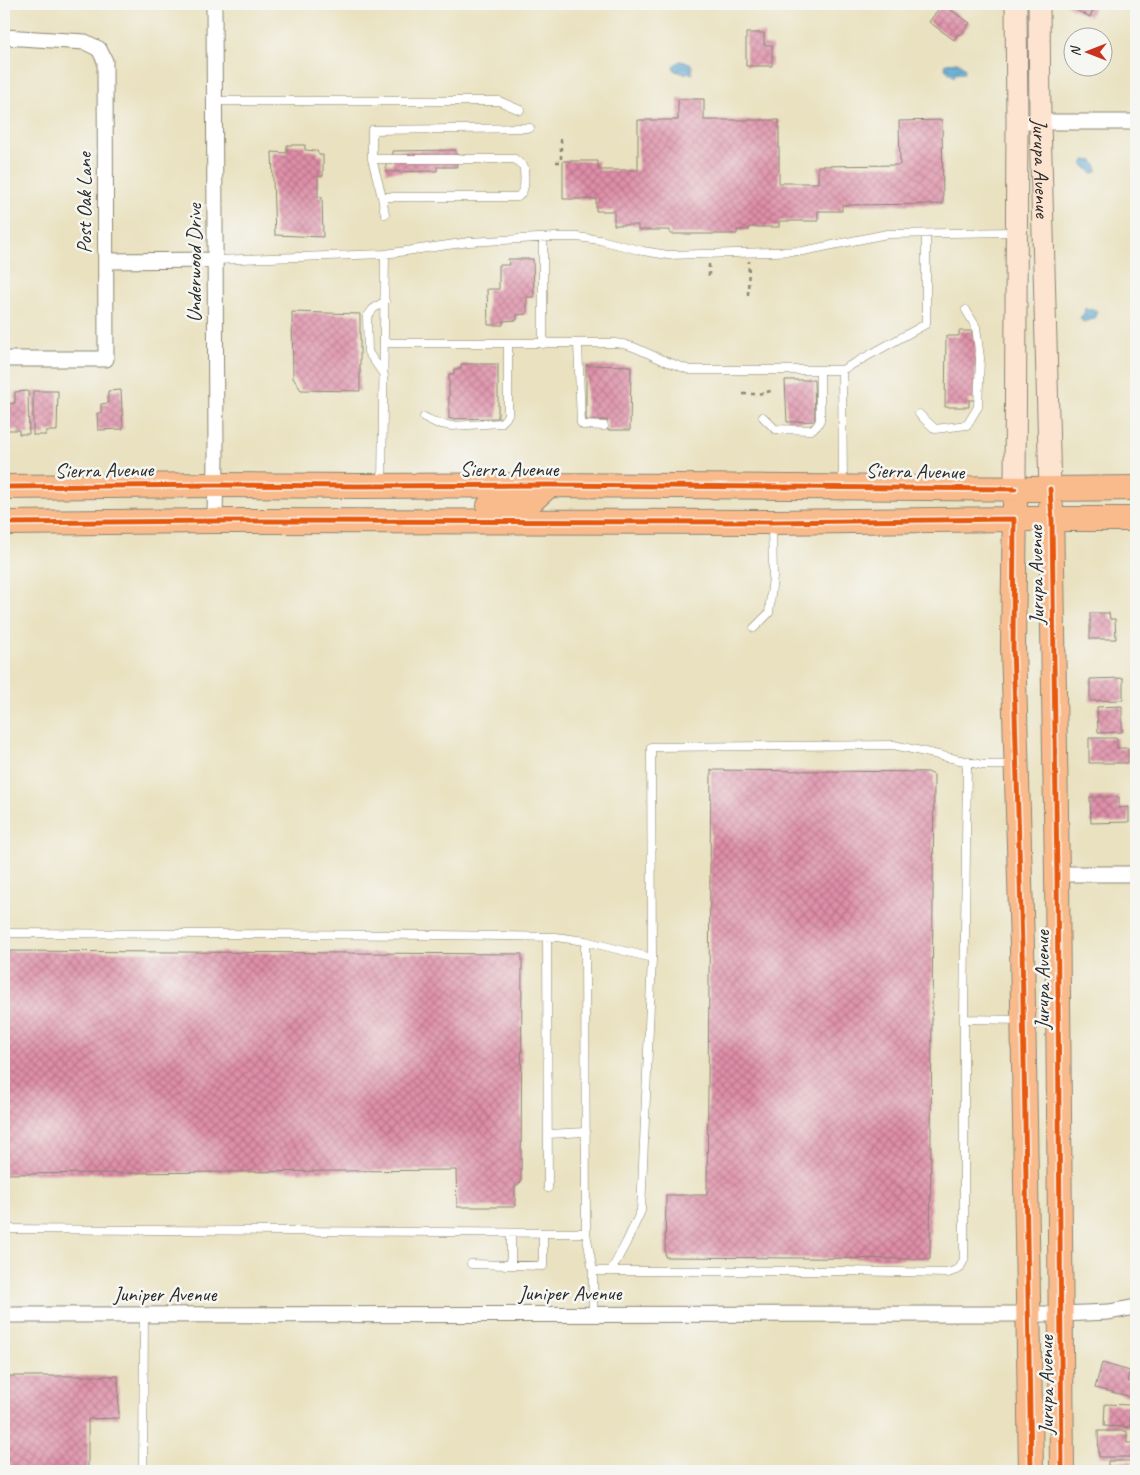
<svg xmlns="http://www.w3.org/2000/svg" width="1140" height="1475" viewBox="0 0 1140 1475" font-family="Caveat,sans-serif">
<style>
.water{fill:url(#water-waves);stroke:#40687d}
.building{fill:url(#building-cross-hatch)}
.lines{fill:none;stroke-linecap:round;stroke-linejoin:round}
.service-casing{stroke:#8a8675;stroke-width:9}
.minor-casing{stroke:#8a8675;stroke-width:17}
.secondary-casing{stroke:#8a8675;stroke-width:23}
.primary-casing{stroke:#8a8675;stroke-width:26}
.path{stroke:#8a8675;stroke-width:2.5;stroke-dasharray:4 4;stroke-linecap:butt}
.service{stroke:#fff;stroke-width:8}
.minor{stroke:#fff;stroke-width:15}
.secondary{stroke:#fde4d1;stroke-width:21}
.primary{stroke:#fabb8c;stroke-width:24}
.cycleway-casing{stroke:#f6f6f2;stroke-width:8}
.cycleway{stroke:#e8590c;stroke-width:5}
.labels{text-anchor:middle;stroke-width:5;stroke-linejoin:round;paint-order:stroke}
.street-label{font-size:21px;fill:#2b2b2b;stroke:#f6f6f2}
</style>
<defs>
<pattern id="water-waves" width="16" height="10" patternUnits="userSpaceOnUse" patternTransform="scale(1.25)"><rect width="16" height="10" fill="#55a4cf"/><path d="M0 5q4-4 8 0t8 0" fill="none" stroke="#4786a8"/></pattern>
<pattern id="building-cross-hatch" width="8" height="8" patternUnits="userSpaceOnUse" patternTransform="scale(1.25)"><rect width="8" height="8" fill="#df8ea8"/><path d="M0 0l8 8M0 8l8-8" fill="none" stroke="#b57489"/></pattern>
</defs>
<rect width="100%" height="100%" fill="#f6f6f2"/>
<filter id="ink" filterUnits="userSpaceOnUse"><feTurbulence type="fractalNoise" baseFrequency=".02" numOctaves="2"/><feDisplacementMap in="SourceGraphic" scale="10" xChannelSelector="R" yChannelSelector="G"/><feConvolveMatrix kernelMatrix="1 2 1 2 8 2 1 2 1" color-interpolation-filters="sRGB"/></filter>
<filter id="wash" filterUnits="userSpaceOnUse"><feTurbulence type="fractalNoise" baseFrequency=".0096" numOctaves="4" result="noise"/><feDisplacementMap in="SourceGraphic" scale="20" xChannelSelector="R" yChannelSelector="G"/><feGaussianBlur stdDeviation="1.12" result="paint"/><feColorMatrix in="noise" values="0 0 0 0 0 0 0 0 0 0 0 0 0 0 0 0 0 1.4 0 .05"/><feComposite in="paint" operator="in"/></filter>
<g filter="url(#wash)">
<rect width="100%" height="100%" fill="#e9e1bf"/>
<path class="water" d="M680,61L690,63L692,66V74L688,72L685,74L675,71L673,66Z
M958,62L965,68L964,73L955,74L954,77L945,69L946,63Z
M1085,160L1093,161L1097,167V171L1092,174L1082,164Z
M1085,308L1088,310L1093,309L1097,311L1094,319L1083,322L1080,318L1084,313Z"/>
<g id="blocks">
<path class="building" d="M942,4L970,23L961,35L958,34L954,40L929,22Z
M1067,4H1100L1098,8L1095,6L1090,17L1066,5Z
M746,33H764V45H772V66H746Z
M678,99H704V120H779V183H818V166L900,165L899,121L942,120L943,204L842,205V211H818V221H779V227H749V230H737V234H670V230H638V225H614V211H596V199H563V161H598V170H638V120H678Z
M287,145H305V150L317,151L319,155H323V176H318V197H322L323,237L275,235L272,152L287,153Z
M456,150L457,167H437V171L386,172V164H393V151Z
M508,259H533L534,297H527V314L517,315V320L503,321V325H488L487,289H499V265H509Z
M292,312L360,314V391L301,390L293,378Z
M959,331H972V337H976L975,400H969V407H945L946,336H959Z
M461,364H498V418L449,419V374H454V369H461Z
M586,365L631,366L630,430H607V420H586Z
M785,380H814L815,421L787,422Z
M121,390L123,429L98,430L97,413H101V404L108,403V391Z
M28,391L29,434H19V430H4V404L15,403V392Z
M33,391H58L57,431H46V435H33Z
M1090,613H1109L1110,619H1115L1116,639H1090Z
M1123,678V700L1090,701V679Z
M1122,706V732L1098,733L1097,707Z
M1089,738H1117V748H1128V763H1089Z
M711,770L928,772L934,775L930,1259L665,1257L666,1195H707Z
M1090,797H1119V808L1129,807V822L1091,823Z
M4,951L522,954L521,1182L515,1187V1207H457L456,1170L4,1174Z
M1102,1363L1130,1371L1127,1381L1136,1383L1132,1397L1095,1388Z
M4,1376H118L119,1418L88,1419V1471H4Z
M1105,1404L1130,1405V1427L1104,1426Z
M1098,1431H1127V1443H1136V1457H1099Z
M1108,1461H1132L1133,1471H1108Z"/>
</g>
</g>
<g filter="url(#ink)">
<use href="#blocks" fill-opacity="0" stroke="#8a8675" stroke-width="1"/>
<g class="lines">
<defs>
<path id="service" d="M215,101H499L520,110
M372,159H515L524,167C524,178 527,189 518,197H382
M385,214L382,197L372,159V130L530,128
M215,260L385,254L469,242L556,237H577L600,240L643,251L668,255L803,251L887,234L1015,232
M384,343H615C631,344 642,351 656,357C667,362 679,366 690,370H842L926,324V234
M578,343L581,423L583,425L604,426
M543,344V239
M842,370L843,485
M384,375L368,352L367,317L373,309L385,301
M919,414L935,429L967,425L978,407L980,358L976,327L966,310
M424,417L436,423L452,426L501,423L506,418L508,414V343
M763,417L775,429L811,430L817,426L820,420V370
M382,484L385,254
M754,628L769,613L773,577L772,524
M4,933L438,935L556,937L585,941L586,1233
M547,937L548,1188
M585,941L652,958L641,1211L626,1243L611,1271
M652,958L651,747L894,745L982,765H1013
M964,1019L967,761
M548,1134L586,1132
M4,1229L586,1233L593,1271
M511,1233V1265
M471,1264L543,1266V1233
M593,1315V1271H843L948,1273L959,1269L964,1260V1019L1021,1020
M143,1471L144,1315"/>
<path id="minor" d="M214,4L216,456L215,521
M4,37L85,42L99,49L105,61L106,359H4
M1017,122H1136
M106,261L215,260
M1057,874H1136
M4,1315L1061,1314L1109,1312L1136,1307"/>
<g id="secondary">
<path id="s1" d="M1039,4L1040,122L1050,489"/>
<path d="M1015,489L1017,122L1016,4"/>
</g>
<path id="primary" d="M4,487L216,485L360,486L549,485L1050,489L1136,488
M1015,503L1013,646L1022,946L1031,1471
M489,506H517L530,502L549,485
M1051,506L1057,874L1062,1471
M4,523L215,521L772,522L1014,519H1136"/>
</defs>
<use href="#service" class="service-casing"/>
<use href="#minor" class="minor-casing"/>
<use href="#secondary" class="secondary-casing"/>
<use href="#primary" class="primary-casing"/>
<path class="path" d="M556,162H561V136
M709,276V262
M748,295L749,261
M743,394H758L771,391"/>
<use href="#service" class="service"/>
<use href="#minor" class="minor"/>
<use href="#secondary" class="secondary"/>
<use href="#primary" class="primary"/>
<defs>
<path id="cycleway" d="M4,487L216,485L360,486L549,485L1015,489
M1050,489L1052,520L1057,874L1062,1471
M4,523L215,521L772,522L1014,519L1013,646L1022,946L1031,1471"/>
</defs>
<use href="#cycleway" class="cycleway-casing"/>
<use href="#cycleway" class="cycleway"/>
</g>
</g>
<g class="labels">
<g class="street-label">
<text dy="7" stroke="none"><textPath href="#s1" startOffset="164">Jurupa Avenue</textPath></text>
<text transform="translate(84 203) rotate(-90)" y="7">Post Oak Lane</text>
<text transform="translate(194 263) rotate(-90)" y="7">Underwood Drive</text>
<text x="509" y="476">Sierra Avenue</text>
<text transform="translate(104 470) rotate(-1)" y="7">Sierra Avenue</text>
<text transform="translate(915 471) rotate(1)" y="7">Sierra Avenue</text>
<text transform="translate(1036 575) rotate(-91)" y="7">Jurupa Avenue</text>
<text transform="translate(1042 980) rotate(-90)" y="7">Jurupa Avenue</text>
<text x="570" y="1300">Juniper Avenue</text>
<text x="165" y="1301">Juniper Avenue</text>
<text transform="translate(1046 1385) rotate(-90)" y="7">Jurupa Avenue</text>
</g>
</g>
<rect width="1140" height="1475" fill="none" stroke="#f6f6f2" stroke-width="20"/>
<g transform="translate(1088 52) rotate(270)"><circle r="24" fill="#f6f6f2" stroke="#a5a5a2"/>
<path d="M0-4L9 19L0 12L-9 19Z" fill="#c8321e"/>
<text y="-8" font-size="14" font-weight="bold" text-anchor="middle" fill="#2b2b2b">N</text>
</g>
</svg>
